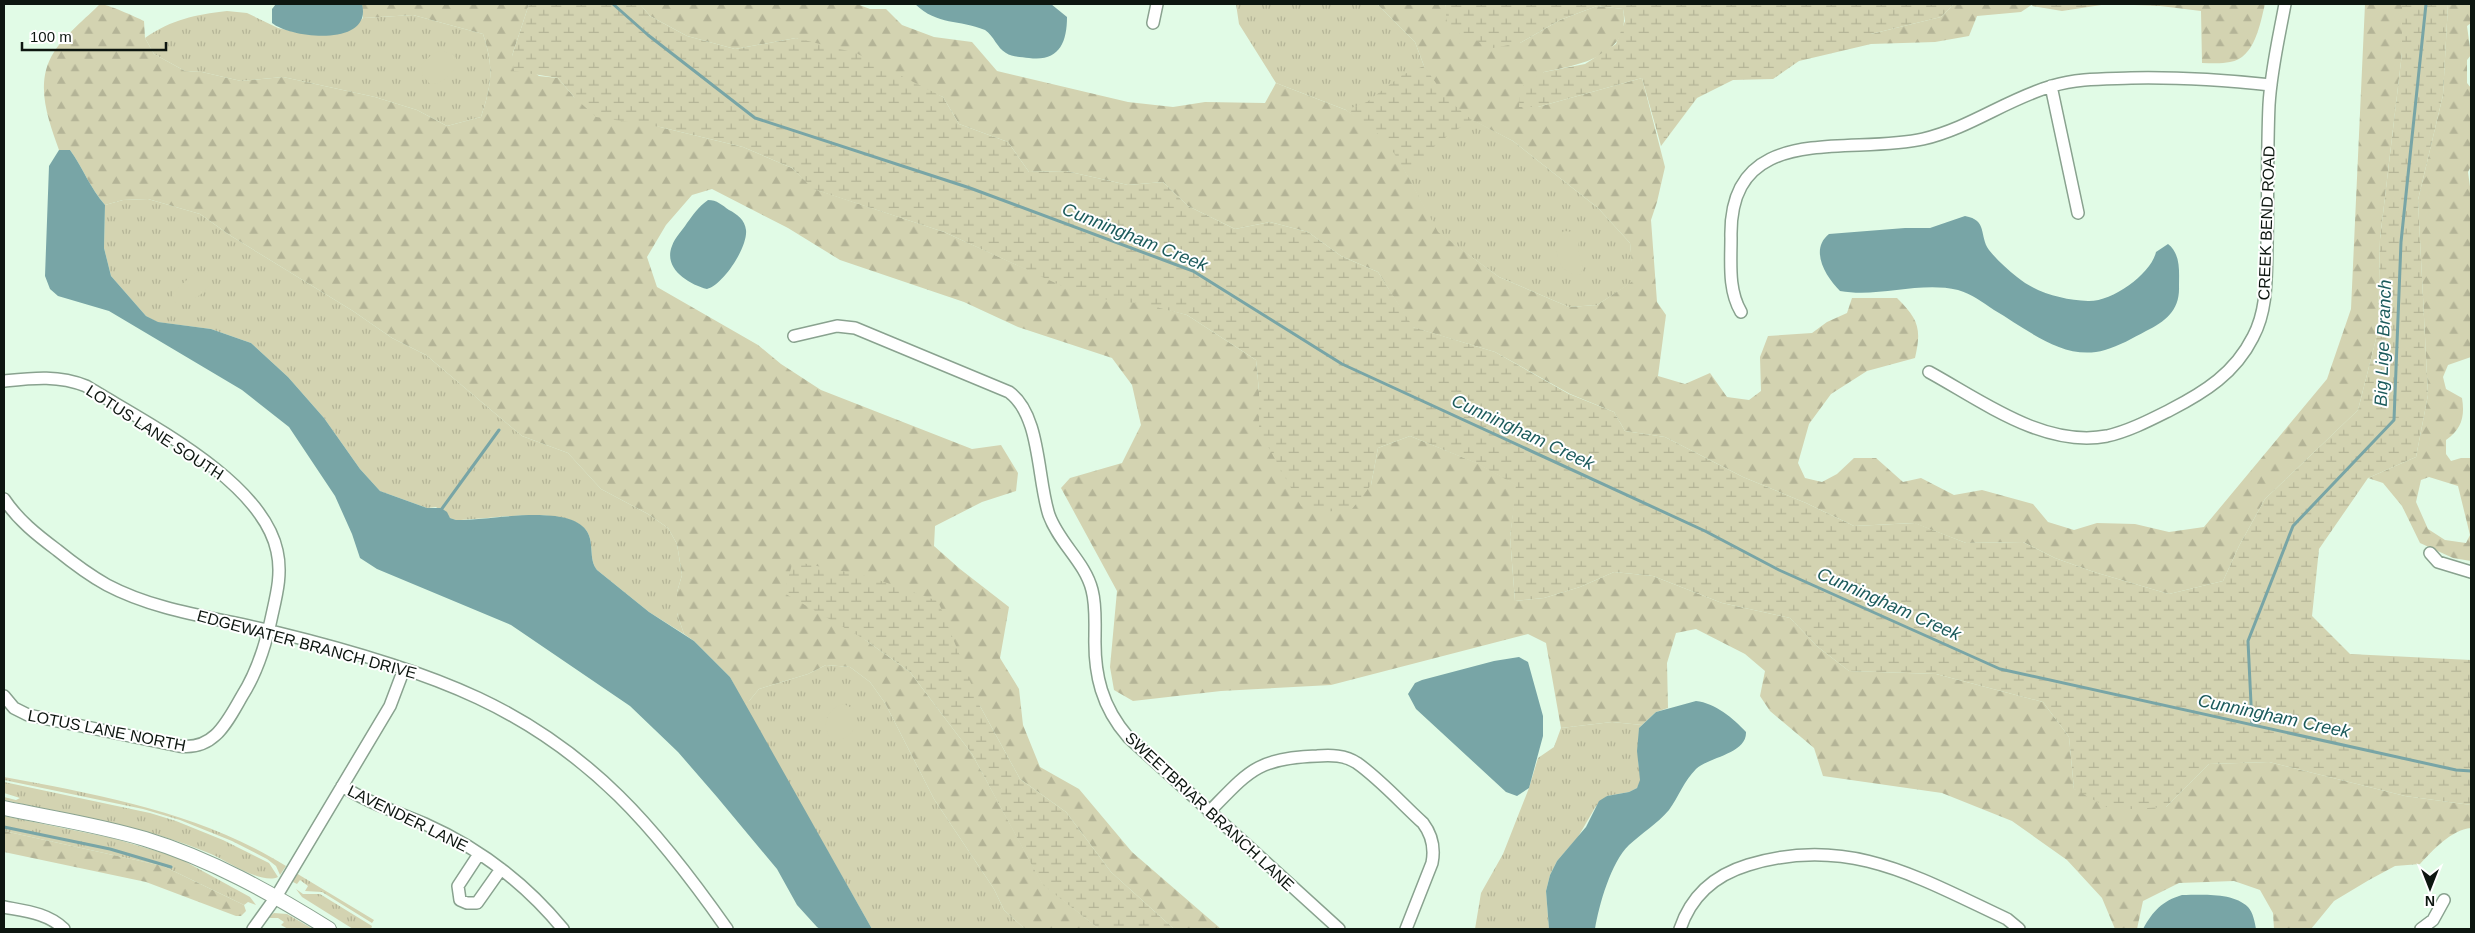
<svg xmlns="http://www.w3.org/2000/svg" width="2475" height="933" viewBox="0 0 2475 933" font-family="Helvetica,sans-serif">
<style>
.grass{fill:url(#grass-tufts)}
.forest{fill:url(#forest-firs);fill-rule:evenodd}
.wetland{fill:url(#wetland-marsh)}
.pitch{fill:#d3d3b1}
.water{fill:#78a5a6}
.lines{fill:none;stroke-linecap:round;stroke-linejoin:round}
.stream{stroke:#78a5a6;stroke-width:3}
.minor-casing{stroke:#89a28f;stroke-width:14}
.tertiary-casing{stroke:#89a28f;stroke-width:16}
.minor{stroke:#fff;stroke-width:11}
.tertiary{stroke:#fff;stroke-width:14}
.labels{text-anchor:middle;stroke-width:4;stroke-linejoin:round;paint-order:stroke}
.street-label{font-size:16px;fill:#0d1610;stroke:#fff}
.water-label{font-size:18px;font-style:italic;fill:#1c5b5c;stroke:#fff}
</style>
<defs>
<pattern id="grass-tufts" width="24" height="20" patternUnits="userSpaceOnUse" patternTransform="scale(1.25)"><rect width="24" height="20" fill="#d3d3b1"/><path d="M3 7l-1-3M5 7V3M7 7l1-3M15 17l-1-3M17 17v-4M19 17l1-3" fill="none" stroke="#b4b497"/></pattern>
<pattern id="forest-firs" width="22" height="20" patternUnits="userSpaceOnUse" patternTransform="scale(1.25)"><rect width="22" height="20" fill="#d3d3b1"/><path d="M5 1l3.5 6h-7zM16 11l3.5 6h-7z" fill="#b4b497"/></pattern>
<pattern id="wetland-marsh" width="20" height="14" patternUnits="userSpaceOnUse" patternTransform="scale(1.25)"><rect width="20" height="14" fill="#d3d3b1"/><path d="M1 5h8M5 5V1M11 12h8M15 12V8" fill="none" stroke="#b4b497"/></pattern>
</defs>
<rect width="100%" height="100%" fill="#e1fbe6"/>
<path class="grass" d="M1236,4H1377L1415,42L1424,66L1473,120L1513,141L1598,208L1630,243L1634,281L1597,305L1569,307L1499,277L1437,232L1391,145L1346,110L1276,83L1239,24Z
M227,11L247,13L278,28L299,33L352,29L363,18L413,15L483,34C494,67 492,84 481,117L447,126L417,110L375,97L283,77L241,81L202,72L185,71L154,54L145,38C173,19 194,15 227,11Z
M148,199L200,214L231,236L353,311L392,338L426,355L522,436L568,453L601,489L648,514L668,528L677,544L682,575L677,592V613L684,634L649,612L597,570C588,559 595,542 586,530C566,504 487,520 456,520L450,518L436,507L427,508L380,491L360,469L324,418L288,377L251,343L211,329L157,322L146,316L111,276L104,248L105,205L123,200Z
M826,665L850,667L870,682L885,703L934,799L994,889L1004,910L1025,929H872L745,706L759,689L808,674Z
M1612,722L1642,725L1639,728L1638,762L1641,780L1637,788L1629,792L1607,796L1596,806L1578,837L1557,861L1550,875L1546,891L1549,929H1475L1481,893L1503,854L1529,788L1538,758L1554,747L1561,728Z
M4,777C101,795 201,813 286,866L280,875L276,866L267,859L232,841L180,820L143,809L4,780Z
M4,782L150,813L176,821L223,840L269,863L278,877C262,885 227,861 211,854C145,826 73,815 4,800V797L16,800L20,798L4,793Z
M4,816L112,838L177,857L250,897L256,905L248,902L244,905L163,866L4,831Z
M296,873L374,920L372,923L322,892L305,891L308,886L300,880L297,884L293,882Z
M296,889L303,894H320L372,926L371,929H353L302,897Z
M274,913L287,914L313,929H288L281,925L284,922L278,918H268Z"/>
<path class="forest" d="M100,4C107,4 136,17 144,21L145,38L154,54L185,71L202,72L241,81L283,77L375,97L417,110L447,126L481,117C492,84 494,67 483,34L413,15L363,18L362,4H529L512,56L539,76L558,78L574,97L660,127L743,147L792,168L814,189L944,232L1028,270L1187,315L1256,360L1259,391L1371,485L1378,448L1410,436L1477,463L1517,485L1510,537L1515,601L1544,598L1580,587L1614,572L1653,576L1722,603L1790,618L1818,647L1849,671L1936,674L2043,702L2069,737L2074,789L2166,807L2209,764L2269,762L2405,796L2471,805V828C2451,830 2433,850 2420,864L2395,866L2369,880L2334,901L2311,929H2274L2273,913L2260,890L2234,881L2179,883L2143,901L2137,929H2115L2102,898L2067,860L2012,821L1942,793L1823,776L1814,748L1770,711L1760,696L1765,671L1745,654L1696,629L1676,633L1667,663L1668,708L1656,712L1642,725L1612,722L1561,728L1546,643L1528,634L1331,685L1221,691L1133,701L1114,690L1110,667L1117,591L1061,488L1070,478L1122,463L1141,425L1132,385L1112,358L1018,327L964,302L840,260L788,228L712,189L692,195L666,225L647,257L657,287L758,345L781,364L821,390L972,449L1001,445L1018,473L1016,491L982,502L935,526L934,546L960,569L1009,607L1000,658L1019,689L1023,725L1040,767L1079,789L1132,852L1221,929H1174L1111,872L1066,812L1020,779L980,706L864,639L910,672L972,754L1042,883L1099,929H1025L1004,910L994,889L934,799L885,703L870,682L850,667L826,665L808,674L759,689L745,706L730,677L694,641L684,634L677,613V592L682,575L677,544L668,528L648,514L601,489L568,453L522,436L426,355L392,338L353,311L231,236L200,214L148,199L123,200L105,205C90,188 83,168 70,150H59C48,119 34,83 54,52C63,37 87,17 100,4Z
M640,4H857L870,9H886L902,25L934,37L972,42L997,71L1128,102L1173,107L1205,102L1265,103L1276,83L1346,110L1371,127L1391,145L1438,232L1499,277L1569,307L1597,305L1633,281L1630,243L1598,208L1513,141L1472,120L1446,98L1424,66L1415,42L1377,4H1446L1445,8L1520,43L1560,20L1597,6L1623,9C1632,56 1578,65 1544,72L1519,107H1538L1642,78L1665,167L1657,202L1651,220L1657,302L1666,315L1658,376L1685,384L1710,373L1727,397L1749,400L1761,391L1760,357L1768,336L1812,333L1827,322L1847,313L1852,298H1897C1918,319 1922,328 1915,358L1867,371L1831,394L1809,424L1798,463L1805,478L1822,482L1837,474L1854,458H1876L1903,482L1921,478L1954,495L1982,490L2033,504L2048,522L2074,530L2097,523L2135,524L2169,532L2204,527L2327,379L2351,309L2365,4H2402V53L2380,239L2378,331L2358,410L2265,499L2239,546L2223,581L2169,594L2094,572L2055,558L2023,542L1966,543L1914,523L1854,526L1806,503L1743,477L1665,437L1625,431L1614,412L1570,394L1495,352L1412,327L1378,272L1341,256L1308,232L1270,222L1235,229L1188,206L1163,182L1128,185L1066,171L1029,172L1008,142L959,124L943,97L796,38L735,49L687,36L650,16Z
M1954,4H2033L2021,12L1977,16L1969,36L1935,42L1871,44V34L1941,17Z
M2160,4H2265C2260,24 2255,58 2230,62C2221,64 2211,63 2202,63L2201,11L2160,6Z
M2448,4H2471V23L2467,26L2471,55L2467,60V83L2471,88V166L2468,172L2471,194V357L2448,365L2443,377L2446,389L2462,398C2465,416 2462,429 2446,440V454L2451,461L2461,458H2471V561L2453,558L2420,543L2402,506L2383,483L2368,478L2416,457L2428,395L2418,200L2443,95ZM2429,477L2458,486L2470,535L2466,543L2445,540L2428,529L2416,502L2421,480Z
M4,831L163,866L244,905L246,911L241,916H236L146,882L4,852Z"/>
<path class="wetland" d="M529,4H640L650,16L687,36L735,49L796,38L856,53L943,97L959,124L1008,142L1029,172L1066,171L1128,185L1163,182L1188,206L1235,229L1270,222L1308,232L1341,256L1378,272L1413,327L1495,352L1569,394L1614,412L1625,431L1665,437L1743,477L1806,503L1854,526L1915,523L1966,543L2023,542L2055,558L2094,572L2169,594L2223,581L2239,546L2265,499L2358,410L2378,331L2380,239L2402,53V4H2448L2443,95L2418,200L2428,395L2416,457L2368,478L2319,549L2312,616L2350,654L2471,660V805L2405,796L2269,762L2209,764L2166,807L2112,810L2074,789L2069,737L2043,702L1936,674L1849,671L1818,647L1790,618L1722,603L1653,576L1614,572L1580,587L1544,598L1515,601L1510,537L1516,485L1476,463L1410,436L1378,448L1371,485L1352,509L1324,512L1301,506L1259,430V391L1256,360L1187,315L1144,304L1086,297L944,232L813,189L792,168L743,147L660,127L596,117L574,97L558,78L514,71L512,56Z
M1446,4H1954L1941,17L1871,34V44L1799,61L1773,79L1733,80L1697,98L1661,146L1642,78L1538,107H1519L1520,88L1544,72L1585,64L1616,44L1625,21L1623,9L1597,6L1560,20L1520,43L1493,48L1448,29L1445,7Z
M2033,4H2160V6L2108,4L2062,11L2032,6Z
M1424,66L1446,98L1472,120C1443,138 1429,148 1407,175C1388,140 1379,132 1346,110L1367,102L1402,75Z
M793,561L870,577L938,601L980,706L1020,779L1066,812L1111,872L1174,929H1099L1042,884L972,754L910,672L864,639L784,593Z"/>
<path class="pitch" d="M439,51L452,53L456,58V66C450,75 442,85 430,84L423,76L421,65L431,55Z
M1564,231L1574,232L1578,235L1579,253L1583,267L1581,274C1560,280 1547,242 1564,231Z
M196,272L207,273L210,283C206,294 187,305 175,302L172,293Z
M844,704L854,709C861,725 850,743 831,739L825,728C826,716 831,707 844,704Z"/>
<path class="water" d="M276,4H362C373,47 292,39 272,23V9Z
M915,4H1051L1067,17C1067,44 1058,62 1029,58C1022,57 1012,57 1006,53C997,48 994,36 985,30C959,19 938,26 915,4Z
M59,150H70C83,168 90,188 105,205L104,248L111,276L146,316L158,322L211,329L251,343L288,377L324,418L360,469L380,491L427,508H441L447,512L450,518L456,520C487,521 566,503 586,530C595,542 588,559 597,570L649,612L694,641L730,677L872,929H820L817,927L797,905L777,869L717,797L678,752L630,706L511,625L377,569L360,558L352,534L335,496L289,427L242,390L109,311L58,296L50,289L45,276L49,166Z
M708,200C717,200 722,205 729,210C737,214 745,220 746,230C748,247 723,285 707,289C688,284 663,268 672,246C675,237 682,231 687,223C694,214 698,207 708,200Z
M1965,216C1988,220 1979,236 1989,250C1997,260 2007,269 2017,277C2036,293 2064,300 2088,301C2112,302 2151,274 2156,252L2168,244C2181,254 2179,272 2179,286C2180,310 2166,321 2146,331C2133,338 2119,346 2105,350C2064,362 2027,329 1994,310C1982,302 1972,294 1958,290C1919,281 1879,298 1840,291C1826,277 1809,250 1829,234L1905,228H1930Z
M1519,657L1528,662L1543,716V736L1529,788L1517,796L1506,792L1416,709L1408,694L1415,683L1422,680L1494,661Z
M1696,701C1715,703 1733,718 1746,732C1747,754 1709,757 1696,769C1684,781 1679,796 1669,810C1657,824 1642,833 1629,845C1611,862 1599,905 1595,929H1549L1546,891L1550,875L1557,861L1586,827L1599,801L1607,796L1629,792L1637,788L1640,780L1637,751L1639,728L1656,712Z
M2182,895C2201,895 2233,892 2248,907C2253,912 2255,923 2256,929H2143C2153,911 2162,901 2182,895Z"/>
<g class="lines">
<path class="stream" d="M613,4L648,35L755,118L970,188L1193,271L1342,364L1705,531L1779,570L2000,669L2456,770L2471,771
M441,510L499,430
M2252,725L2248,641L2293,526L2394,420L2401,242L2426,4
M4,827L110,849L171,867"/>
<defs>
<path id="minor" d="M1153,23L1157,4
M2051,86L2078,213
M1741,312C1728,290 1731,263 1731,238C1728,119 1849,156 1923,139C1970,128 2007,99 2052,86C2078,78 2105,79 2131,78C2178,77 2224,80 2271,85
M794,336L837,326L855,328L1009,392C1041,415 1037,479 1049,515C1059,543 1085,562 1092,590C1096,605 1095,621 1095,636C1094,675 1102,707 1128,737L1339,929
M1929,372C1982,401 2044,448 2107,436C2129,431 2150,420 2170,410C2205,392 2235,373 2253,337C2268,309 2266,276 2267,245C2268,198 2267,151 2269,105C2271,70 2279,37 2285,4
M4,381C33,378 58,375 86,386C144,422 262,480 277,551C282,573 277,593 272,615C266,644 258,671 242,696C227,722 214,751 179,746L28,715L14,708L4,696
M4,499C18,520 37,535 57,550C73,563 89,575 107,585C158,612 219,618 275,632C341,648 416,669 478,698C591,751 657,829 727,929
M2430,553L2438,562L2471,572
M342,786C368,803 397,812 425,824C479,848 526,884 563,929
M1209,812C1249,771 1257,758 1317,756C1331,755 1345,755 1357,763C1381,780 1402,804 1423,823C1432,835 1435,848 1432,863L1406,929
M479,854L458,886L460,900L467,903H477L501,869
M4,907C25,911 48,913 64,929
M253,929L276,897L390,706L404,669
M1680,929C1691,896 1715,875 1748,865C1848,834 1919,878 2007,919L2019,929
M2421,929L2433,920L2444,900"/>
<path id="tertiary" d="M4,808C51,818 99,825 145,839C211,859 271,893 329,929"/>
</defs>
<use href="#minor" class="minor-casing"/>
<use href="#tertiary" class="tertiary-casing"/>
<use href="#minor" class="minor"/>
<use href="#tertiary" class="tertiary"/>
</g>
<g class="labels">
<g class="street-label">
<text transform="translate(2266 223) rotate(-88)" y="6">CREEK BEND ROAD</text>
<text transform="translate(155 432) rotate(33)" y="6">LOTUS LANE SOUTH</text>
<text transform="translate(307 644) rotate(15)" y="6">EDGEWATER BRANCH DRIVE</text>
<text transform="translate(107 730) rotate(11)" y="6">LOTUS LANE NORTH</text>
<text transform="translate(1210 811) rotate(43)" y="6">SWEETBRIAR BRANCH LANE</text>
<text transform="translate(408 818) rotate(26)" y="6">LAVENDER LANE</text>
</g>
<g class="water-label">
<text transform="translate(1135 237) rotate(22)" y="6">Cunningham Creek</text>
<text transform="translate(2383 343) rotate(-88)" y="6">Big Lige Branch</text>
<text transform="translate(1523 432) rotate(25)" y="6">Cunningham Creek</text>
<text transform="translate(1889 604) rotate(24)" y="6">Cunningham Creek</text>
<text transform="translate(2274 716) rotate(12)" y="6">Cunningham Creek</text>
</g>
</g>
<rect width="2475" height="933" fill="none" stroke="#0d1610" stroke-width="10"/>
<g transform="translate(2430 888) rotate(180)" stroke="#ffffff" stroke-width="4" paint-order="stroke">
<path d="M0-4L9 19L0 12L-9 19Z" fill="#0d1610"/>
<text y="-8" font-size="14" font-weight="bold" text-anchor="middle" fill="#0d1610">N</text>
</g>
<path d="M22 42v8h144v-8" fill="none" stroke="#0d1610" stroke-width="2.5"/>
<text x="30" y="42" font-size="15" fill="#0d1610" stroke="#ffffff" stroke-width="4" paint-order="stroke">100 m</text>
</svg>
